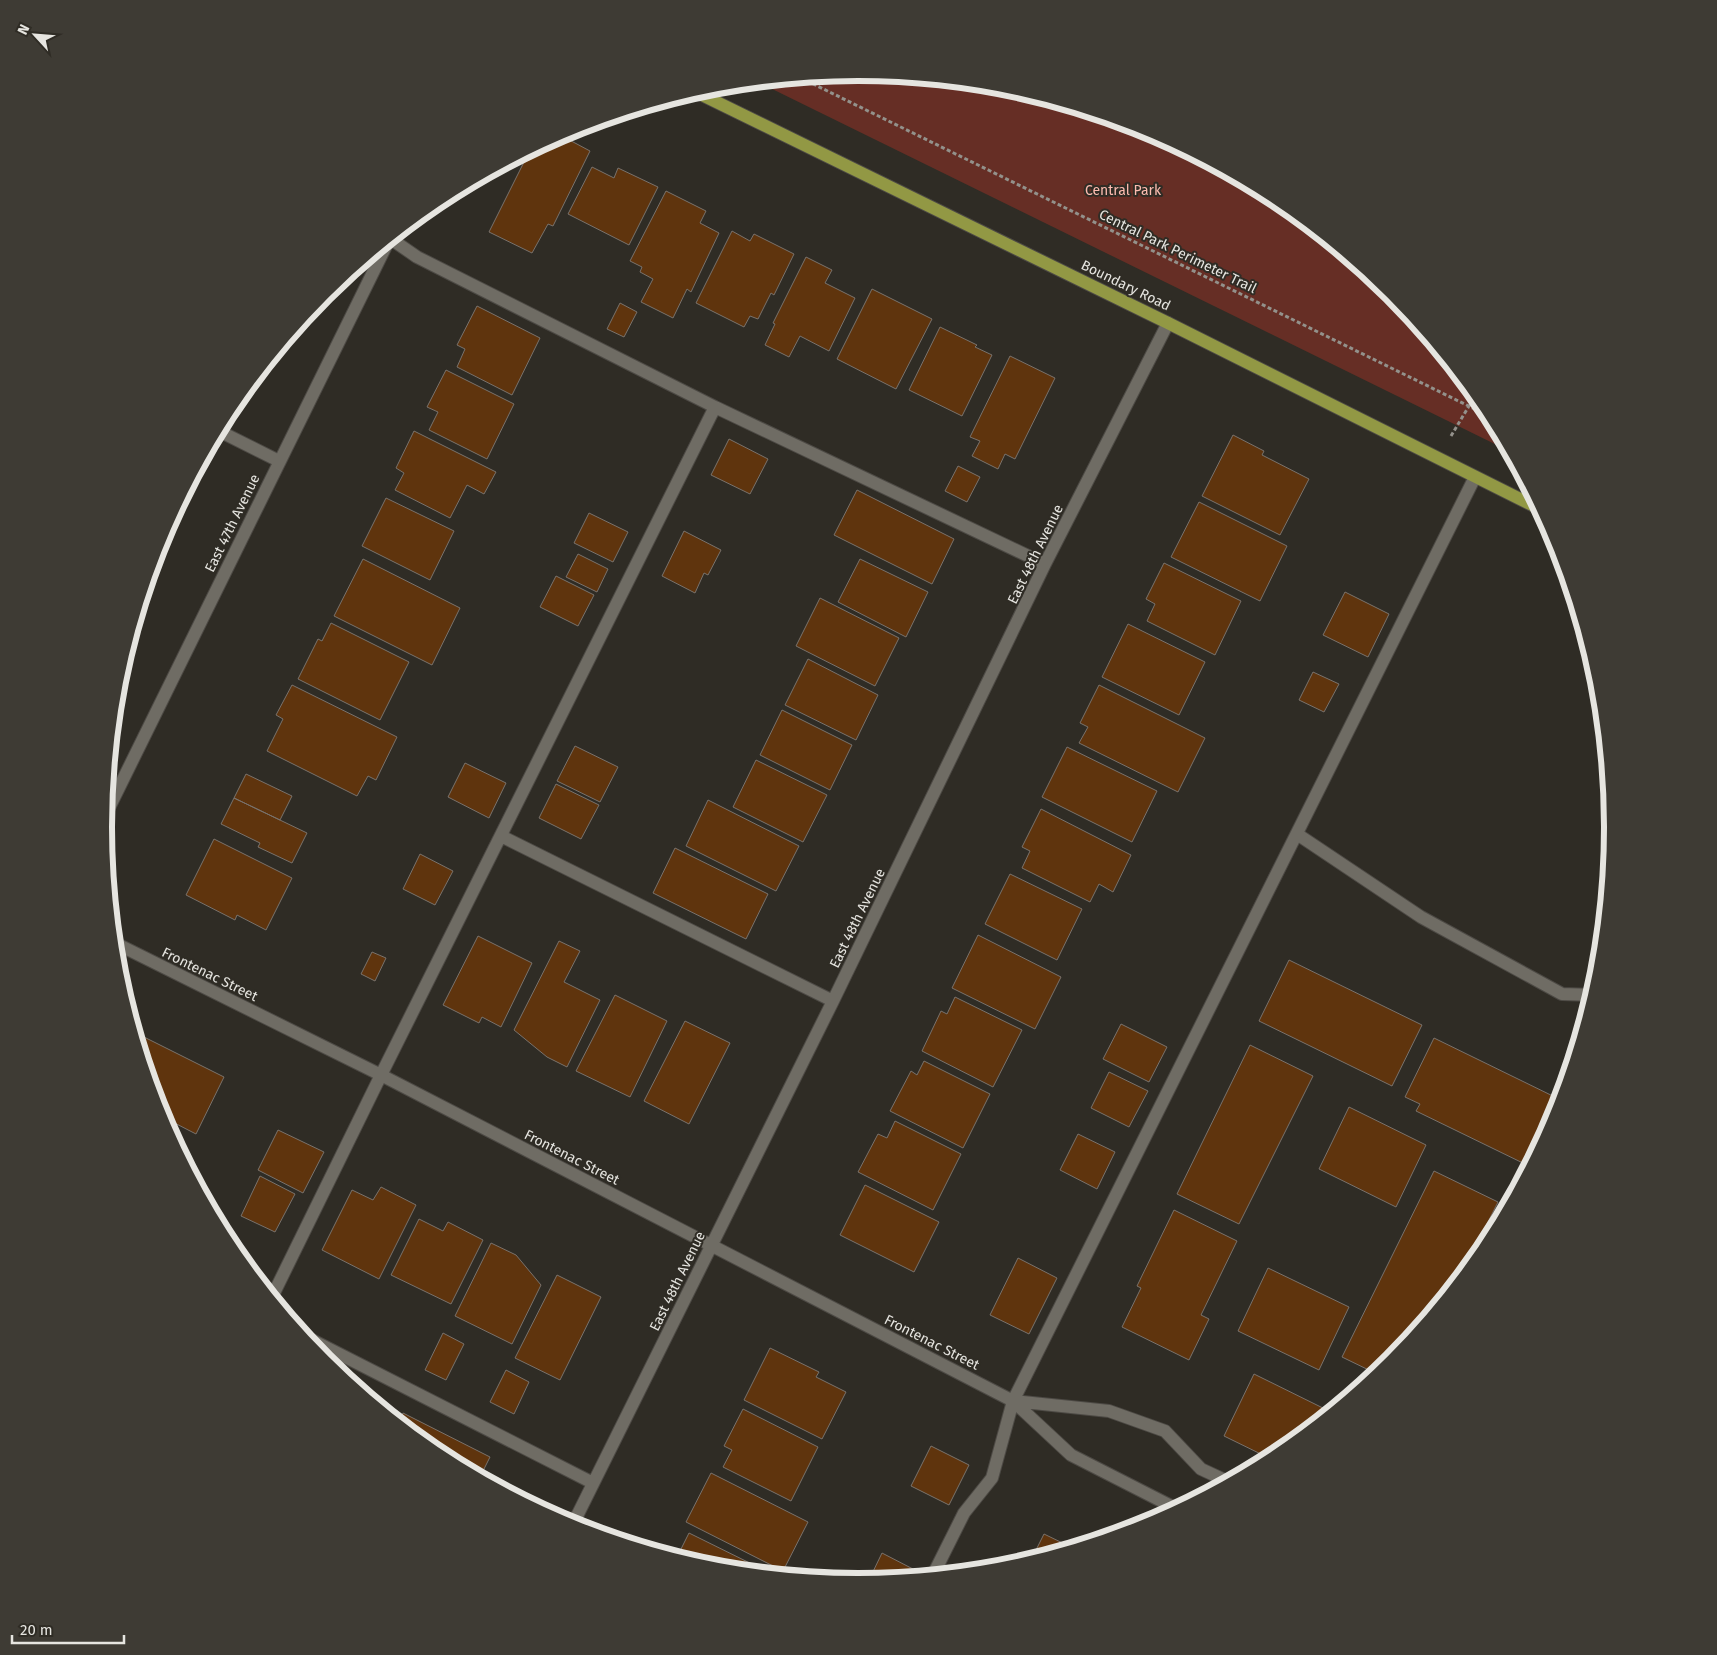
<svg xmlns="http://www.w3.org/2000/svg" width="1717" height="1655" font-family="'Fira Sans',sans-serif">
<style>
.green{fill:#662e25}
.building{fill:#5f340d;stroke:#79726c}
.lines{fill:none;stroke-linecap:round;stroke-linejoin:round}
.minor-casing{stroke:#4d4a45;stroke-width:14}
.major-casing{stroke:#4d4a45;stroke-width:14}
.path{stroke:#93918b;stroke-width:3;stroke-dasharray:4 2.5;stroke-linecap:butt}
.minor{stroke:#6f6c64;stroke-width:12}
.major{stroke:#929844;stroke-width:12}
.labels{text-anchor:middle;stroke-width:4;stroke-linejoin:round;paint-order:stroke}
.park-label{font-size:14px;fill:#fdbcb0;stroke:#2f2c25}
.street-label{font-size:14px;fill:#e6e5e0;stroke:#2f2c25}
.rim{fill:none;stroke:#e6e5e0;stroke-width:6}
</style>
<rect width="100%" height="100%" fill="#2f2c25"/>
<path class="green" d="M859,73l147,14 142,43 130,70 115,94 93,114 23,43 -751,-369z"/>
<path class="building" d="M560,135l30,16 -37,75 -5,-2 -16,29 -43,-21 39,-78 1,1 3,-5z
M592,167l22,11 4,-10 40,19 -29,58 -61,-31z
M666,191l40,20 -6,12 19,10 -28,59 -4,-3 -14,29 -32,-16 12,-23 -13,-7 2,-5 -12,-6z
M732,231l18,10 4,-7 40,20 -20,41 -3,-2 -13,26 -8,-3 -6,11 -48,-24z
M806,257l26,13 -7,13 30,15 -26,53 -29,-15 -11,21 -24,-12 10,-21 -2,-1z
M872,289l60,30 -36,70 -59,-30z
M620,303l17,9 -13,25 -17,-8z
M477,306l63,32 -28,57 -55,-28 8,-18 -8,-4z
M940,327l37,18 -2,2 17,8 -30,61 -53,-26z
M1010,356l45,22 -40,81 -10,-5 -7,15 -26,-13 8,-15 -10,-4z
M446,370l68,34 -27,55 -58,-29 9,-18 -11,-5z
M414,431l82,41 -12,22 -17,-9 -17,33 -55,-28 9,-17 -8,-5z
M1233,435l31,16 -2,4 47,24 -29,56 -78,-39z
M729,439l39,20 -18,35 -39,-19z
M958,466l22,11 -13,25 -22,-11z
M857,490l97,49 -22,45 -98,-49z
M386,498l68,33 -24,49 -68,-34z
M1199,502l88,44 -27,55 -89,-44z
M589,513l39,19 -15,30 -39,-19z
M684,531l37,19 -13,25 -4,-2 -9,20 -33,-17z
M578,554l30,15 -11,23 -31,-15z
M363,559l97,49 -28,57 -98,-49z
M860,559l68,33 -22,45 -68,-35z
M1164,563l77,38 -26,54 -68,-34 8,-17 -9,-5z
M556,576l38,19 -16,31 -38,-19z
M1345,592l44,22 -21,43 -45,-22z
M820,598l79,40 -24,48 -79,-40z
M331,623l78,39 -29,58 -82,-41 20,-40 4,2z
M1128,624l77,38 -26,53 -77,-38z
M808,659l70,36 -22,45 -71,-35z
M1313,672l26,12 -15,28 -25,-12z
M292,685l105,52 -21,43 -8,-4 -11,20 -90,-45 16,-32 -7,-4z
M1099,685l106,53 -27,54 -99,-49 9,-16 -8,-4z
M782,710l70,35 -22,45 -70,-35z
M575,746l43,21 -18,35 -43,-21z
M1067,747l90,44 -25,51 -90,-45z
M756,760l71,35 -24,47 -70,-35z
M465,763l41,20 -17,35 -41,-21z
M246,774l46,22 -12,24 -46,-22z
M556,784l43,21 -18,34 -42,-21z
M234,798l73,35 -15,30 -34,-16 2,-4 -39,-19z
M708,800l91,46 -23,45 -90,-45z
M1041,809l90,46 -18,37 -14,-8 -9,18 -68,-34 8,-17 -8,-4z
M214,839l78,39 -26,52 -29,-15 -2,5 -49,-25z
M675,848l93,46 -22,45 -93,-46z
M420,854l33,17 -18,34 -32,-16z
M1010,874l72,35 -25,51 -72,-36z
M978,935l83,42 -26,52 -83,-41z
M478,936l54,27 -31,64 -19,-10 -3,6 -36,-18z
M559,941l21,10 -16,31 36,18 -33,67 -20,-10 -33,-27z
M372,952l14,6 -11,23 -14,-7z
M1289,960l133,65 -30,61 -133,-65z
M615,995l52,26 -37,76 -54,-26z
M955,997l67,33 -29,57 -71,-36 19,-40 6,3z
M685,1021l45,22 -41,81 -45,-23z
M1121,1024l46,23 -18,35 -46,-23z
M136,1033l88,44 -28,57 -35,-18z
M1434,1038l127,62 -5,17 -27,49 -113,-55 4,-7 -15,-7z
M1250,1045l63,31 -74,148 -62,-30z
M924,1061l66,33 -27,54 -73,-37 21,-40 6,4z
M1109,1072l39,19 -19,36 -38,-19z
M1349,1107l77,38 -30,62 -77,-38z
M895,1121l66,33 -28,56 -75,-38 20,-38 9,4z
M278,1130l46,22 -21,41 -45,-23z
M1078,1134l37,18 -18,37 -37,-19z
M1434,1171l64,31 -38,76 -68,84 -15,12 -35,-17z
M260,1176l35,18 -20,38 -34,-16z
M865,1185l74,37 -25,50 -74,-37z
M381,1187l35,18 -37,74 -57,-29 30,-60 21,10z
M1174,1210l63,31 -36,74 8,4 -20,41 -67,-33 19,-39 -4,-2z
M419,1219l24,12 5,-9 35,18 -32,64 -60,-29z
M491,1243l25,12 25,30 -29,59 -57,-28z
M1018,1258l39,20 -28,56 -39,-19z
M1268,1268l81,39 -30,63 -81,-39z
M557,1275l44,22 -41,83 -45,-22z
M443,1333l21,11 -18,36 -21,-10z
M770,1348l49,24 -3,5 30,15 -24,47 -78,-39z
M506,1370l23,12 -15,32 -24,-12z
M1254,1374l77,38 -53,43 -7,4 -47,-23z
M743,1409l75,38 -27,54 -68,-34 9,-17 -8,-4z
M403,1413l87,44 -10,20 -41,-22 -41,-33z
M931,1446l38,19 -20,40 -38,-19z
M711,1473l97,49 -25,49 -97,-49z
M689,1533l81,40 -56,-5 -34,-17z
M1044,1534l29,14 -42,12z
M680,1551l34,17 -38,-11z
M882,1553l31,16 -5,9 -40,4z"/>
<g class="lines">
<g class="minor-casing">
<path id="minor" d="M391,239l26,18 298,150 330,157
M219,431l60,30
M104,818l284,-576
M1297,834l124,83 141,77 31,1
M501,836l332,165
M115,943l266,132 632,326 58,54 106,54
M272,1297l109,-222 334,-668
M304,1336l289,147
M1013,1401l96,10 56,20 36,38 28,13
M572,1526l261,-525 212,-437 123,-241
M933,1575l31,-62 28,-35 21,-77 462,-924"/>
</g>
<g class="major-casing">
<path id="major" d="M696,92l472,231 372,186"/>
</g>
<path class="path" d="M801,78l690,339
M1451,436l18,-30 9,-8"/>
<use href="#minor" class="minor"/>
<use href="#major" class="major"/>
</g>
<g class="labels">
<g class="park-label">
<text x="1123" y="195">Central Park</text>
</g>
<g class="street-label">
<text transform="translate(1178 251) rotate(26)" y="5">Central Park Perimeter Trail</text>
<text transform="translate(1126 285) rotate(26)" y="5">Boundary Road</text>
<text transform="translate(232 523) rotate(-64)" y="5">East 47th Avenue</text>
<text transform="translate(1035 554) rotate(-64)" y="5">East 48th Avenue</text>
<text transform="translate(857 918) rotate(-64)" y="5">East 48th Avenue</text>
<text transform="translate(210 974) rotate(26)" y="5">Frontenac Street</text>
<text transform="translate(572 1157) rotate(27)" y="5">Frontenac Street</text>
<text transform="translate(677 1281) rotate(-64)" y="5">East 48th Avenue</text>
<text transform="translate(932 1342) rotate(27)" y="5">Frontenac Street</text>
</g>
</g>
<path d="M0 0H1717V1655H0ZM112 827a746 746 0 1 1 1492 0a746 746 0 1 1-1492 0Z" fill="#3e3b34" fill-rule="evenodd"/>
<path class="rim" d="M112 827a746 746 0 1 1 1492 0a746 746 0 1 1-1492 0Z"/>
<g transform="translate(35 35) rotate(296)" stroke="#2f2c25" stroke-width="4" paint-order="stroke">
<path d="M0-4L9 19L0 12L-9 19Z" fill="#e6e5e0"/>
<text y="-8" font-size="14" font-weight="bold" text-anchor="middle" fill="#e6e5e0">N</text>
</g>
<path d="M12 1635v8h112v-8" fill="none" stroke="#e6e5e0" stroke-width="2.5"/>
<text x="20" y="1635" font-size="15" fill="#e6e5e0" stroke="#2f2c25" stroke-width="4" paint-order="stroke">20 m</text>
</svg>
